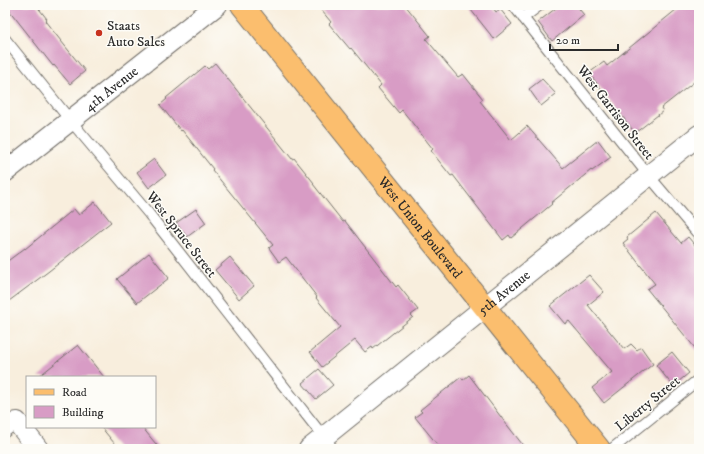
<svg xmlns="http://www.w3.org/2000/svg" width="704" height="454" font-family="'IM FELL DW Pica',serif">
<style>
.building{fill:#d89cc5}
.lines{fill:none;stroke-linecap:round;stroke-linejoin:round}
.lane-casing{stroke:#736f69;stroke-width:12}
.street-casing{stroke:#736f69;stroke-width:22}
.primary-casing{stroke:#736f69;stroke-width:24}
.lane{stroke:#fff;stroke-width:10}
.street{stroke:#fff;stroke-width:20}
.primary{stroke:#fbbe6e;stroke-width:22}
.poi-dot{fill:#c8321e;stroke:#fdfcf7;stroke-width:1.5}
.labels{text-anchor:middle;stroke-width:3;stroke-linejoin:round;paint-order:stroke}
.poi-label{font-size:14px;fill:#2b2b2b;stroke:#fdfcf7;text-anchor:start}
.street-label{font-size:14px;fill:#2b2b2b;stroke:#fdfcf7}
</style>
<rect width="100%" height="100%" fill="#fdfcf7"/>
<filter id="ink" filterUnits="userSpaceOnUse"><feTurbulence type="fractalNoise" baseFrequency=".025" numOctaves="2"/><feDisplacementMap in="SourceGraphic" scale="8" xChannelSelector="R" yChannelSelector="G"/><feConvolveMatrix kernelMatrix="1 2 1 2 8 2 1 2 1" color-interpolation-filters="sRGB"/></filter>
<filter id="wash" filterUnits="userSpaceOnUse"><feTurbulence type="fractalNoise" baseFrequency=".012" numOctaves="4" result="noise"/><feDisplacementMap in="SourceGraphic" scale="16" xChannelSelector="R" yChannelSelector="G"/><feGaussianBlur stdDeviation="0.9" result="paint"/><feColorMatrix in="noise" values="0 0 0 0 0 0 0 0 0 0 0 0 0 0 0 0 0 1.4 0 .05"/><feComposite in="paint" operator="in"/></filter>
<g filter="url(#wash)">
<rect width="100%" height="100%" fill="#f8eedd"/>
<g id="blocks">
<path class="building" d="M5,5h31l11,14 -2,2 40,50 -15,13 -16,-19 -1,1z
M317,5h88l25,31 -4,3 32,38 5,-3 20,25 -3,2 31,39 16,-14 36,42 35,-28 13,17 -19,14 -1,-1 -40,33 1,1 -41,34 -2,-3 -6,5 -50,-65 -2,1 -20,-25 2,-2 -31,-39 -3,3 -21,-25 3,-3 -30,-37 -1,1 -21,-25 2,-2z
M467,5h24l5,7 4,-3 12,15 -18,15z
M560,5h16l8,10 -32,26 -14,-19z
M682,5h17v73l-38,30 2,3 -28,22 -46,-60 15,-11 3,4z
M215,63l77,96 2,-1 20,25 -1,1 30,38 2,-1 51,66 2,-2 20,25 -7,5 2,2 -40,32 -1,-2 -7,5 -10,-12 -33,27 -12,-15 30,-25 -24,-29 1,-1 -31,-40 -7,5 -10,-14 4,-3 -61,-75 1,-1 -31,-39 -1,1 -21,-26 7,-6 -1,-1 39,-32 3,3z
M542,79l14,15 -15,12 -12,-17z
M154,159l12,16 -17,13 -12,-16z
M95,202l16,20 -62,49 -44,33v-41l20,-15v1l49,-40 5,6z
M196,209l10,14 -19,14 -11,-14z
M656,213l25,30 7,-6 11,13v103l-52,-64 8,-5 -32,-41 5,-4 -1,-2z
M149,253l20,25 -32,25 -20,-24z
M230,257l24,29 -15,13 -24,-29z
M589,275l15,17 -16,13 36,44 7,-5 6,6 4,-3 12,17 -49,39 -12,-15 20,-16 -43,-51 -4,3 -15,-18z
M78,345l26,32h-66z
M672,352l17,21 -16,13 -17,-21z
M319,369l14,16 -17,14 -14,-16z
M469,375l35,46 22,28h-85l-26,-32 7,-5 -2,-2 41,-33 2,3z
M101,427h41l18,22h-41z"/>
</g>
</g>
<g filter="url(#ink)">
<use href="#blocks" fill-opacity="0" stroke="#736f69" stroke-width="1"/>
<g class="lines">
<g class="lane-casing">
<path id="lane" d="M513,5l136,171 50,59
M523,18l17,-13
M5,39l65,81 79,94 184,235
M5,432l12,-10
M612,449l87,-70"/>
</g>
<g class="street-casing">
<g id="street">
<path id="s1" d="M5,172l212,-167"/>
<path d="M17,422l21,27"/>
<path id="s2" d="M309,449l390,-314"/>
</g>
</g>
<g class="primary-casing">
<g id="primary">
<path id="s3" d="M242,5l357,444"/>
</g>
</g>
<use href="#lane" class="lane"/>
<use href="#street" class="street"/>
<use href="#primary" class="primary"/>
</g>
</g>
<circle class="poi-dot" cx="99" cy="33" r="4"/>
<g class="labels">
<g class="poi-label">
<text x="107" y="30">Staats<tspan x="107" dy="16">Auto Sales</tspan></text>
</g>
<g class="street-label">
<text dy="5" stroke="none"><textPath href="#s1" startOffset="135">4th Avenue</textPath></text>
<text transform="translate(616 112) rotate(52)" y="5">West Garrison Street</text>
<text dy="5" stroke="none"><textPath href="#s3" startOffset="285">West Union Boulevard</textPath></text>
<text transform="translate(182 234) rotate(52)" y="5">West Spruce Street</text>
<text dy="5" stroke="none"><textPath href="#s2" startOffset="250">5th Avenue</textPath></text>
<text transform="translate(647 403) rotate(-39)" y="5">Liberty Street</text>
</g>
</g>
<rect width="704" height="454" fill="none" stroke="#fdfcf7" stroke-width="20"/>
<rect x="26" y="376" width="130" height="52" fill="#fdfcf7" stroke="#a9a8a5"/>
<rect x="34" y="389" width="20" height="6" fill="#fbbe6e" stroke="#a9a8a5"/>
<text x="62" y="396" font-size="12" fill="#2b2b2b">Road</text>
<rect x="34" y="406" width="20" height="12" fill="#d89cc5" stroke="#a9a8a5"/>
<text x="62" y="416" font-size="12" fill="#2b2b2b">Building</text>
<path d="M550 44v6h68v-6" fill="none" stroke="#2b2b2b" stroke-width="2"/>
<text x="556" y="44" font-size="12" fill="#2b2b2b" stroke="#fdfcf7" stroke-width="3" paint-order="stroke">20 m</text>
</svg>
